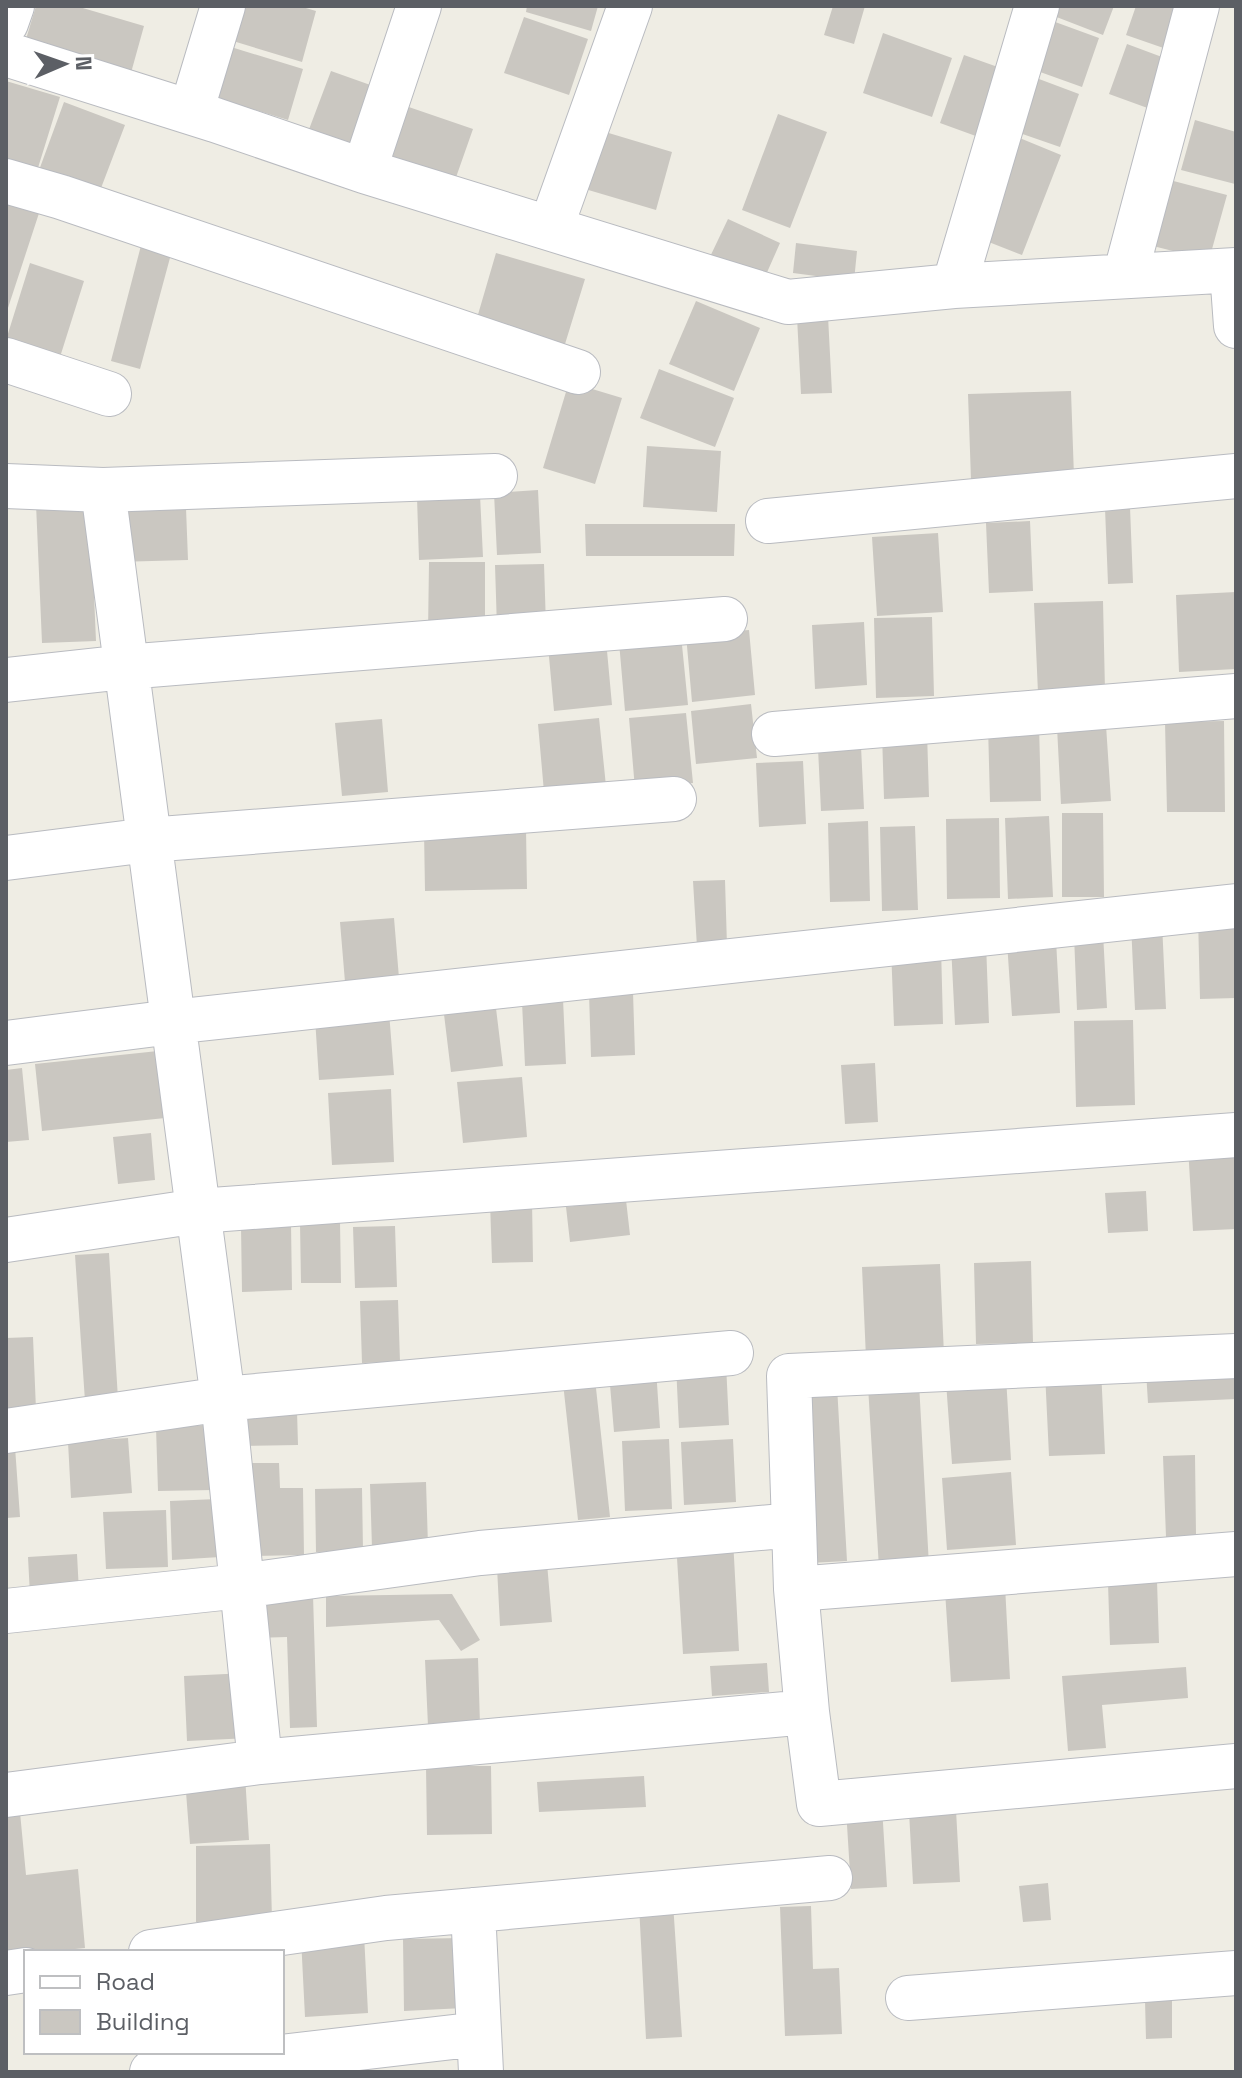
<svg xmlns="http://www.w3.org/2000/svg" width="1242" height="2078" font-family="'Space Grotesk',sans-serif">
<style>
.building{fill:#cac7c1}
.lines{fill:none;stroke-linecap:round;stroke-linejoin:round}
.street-casing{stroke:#b9bbc0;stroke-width:46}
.street{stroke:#fff;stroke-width:44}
</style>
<rect width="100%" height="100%" fill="#efede4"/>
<path class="building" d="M36,6h40l68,20 -15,54 -106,-31z
M243,6h56l17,5 -14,51 -69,-21z
M527,6h71l-7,25 -65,-19z
M833,6h32l-11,38 -30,-9z
M1058,6h56l-11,29 -49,-19z
M1136,6h56l-17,46 -49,-17z
M524,17l64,22 -19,56 -65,-22z
M1047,19l52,19 -17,49 -53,-19z
M883,33l69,25 -20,59 -69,-24z
M1127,44l43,16 -17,50 -44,-16z
M231,47l72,22 -15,51 -72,-22z
M964,55l45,16 -25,68 -44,-16z
M331,71l45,16 -23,61 -45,-16z
M1031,76l48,18 -19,53 -49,-17z
M6,81l54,16 -23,74 -31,-10z
M64,102l61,23 -27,71 -60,-23z
M400,104l73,25 -19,54 -73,-25z
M778,114l49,18 -37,96 -48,-18z
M1195,120l41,12 -1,52 -54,-14z
M602,131l70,21 -16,58 -71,-21z
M1015,136l46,19 -39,100 -46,-18z
M1162,178l65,17 -18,65 -64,-16z
M6,192l36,12 -35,107h-1z
M728,219l52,24 -19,43 -53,-25z
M144,234l30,9 -34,126 -29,-8z
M796,243l61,8 -3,30 -61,-8z
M496,253l89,26 -20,65 -88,-26z
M30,263l54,18 -24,76 -54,-17z
M696,301l64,27 -26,63 -65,-27z
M828,316l4,77 -31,1 -4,-77z
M659,369l75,29 -19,49 -75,-29z
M569,382l53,16 -27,86 -52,-16z
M1071,391l3,86 -103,3 -3,-86z
M647,446l74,5 -4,61 -74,-5z
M538,490l3,63 -44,2 -3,-62z
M480,495l3,62 -64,3 -2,-63z
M90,503l6,138 -54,2 -6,-139z
M1130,507l3,76 -25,1 -3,-76z
M186,508l2,52 -72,2 -1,-53z
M1030,521l3,70 -44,2 -3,-70z
M585,524h150l-1,32h-148z
M938,533l5,79 -66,4 -5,-79z
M429,562h56v71h-57z
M544,564l2,62 -49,2 -2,-63z
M1236,592v77l-57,3 -3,-77z
M1103,601l2,90 -67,2 -4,-90z
M932,617l2,79 -58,2 -2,-80z
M864,622l3,63 -52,4 -3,-64z
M749,630l6,65 -63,7 -6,-67z
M681,635l7,70 -63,6 -6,-69z
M606,640l6,65 -58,6 -6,-65z
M751,704l6,54 -61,6 -5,-53z
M686,713l7,70 -58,6 -6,-71z
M599,718l7,68 -62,6 -6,-68z
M382,719l6,73 -46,4 -7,-73z
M1224,721l1,91h-58l-2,-90z
M1039,724l2,77 -51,1 -2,-77z
M1106,725l5,76 -50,3 -4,-77z
M927,732l2,65 -45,2 -2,-66z
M861,746l3,63 -43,2 -3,-63z
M803,761l3,63 -47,3 -3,-64z
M1062,813h41l1,84h-42z
M1049,816l4,81 -45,2 -3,-81z
M999,818l1,80 -53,1 -1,-80z
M868,821l2,80 -40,1 -2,-79z
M915,826l3,84 -36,1 -2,-84z
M526,829l1,60 -102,2 -1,-60z
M725,880l2,66 -30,1 -4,-66z
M1236,915v83l-36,1 -2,-83z
M394,918l5,60 -54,4 -5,-60z
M1162,923l4,86 -31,1 -4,-86z
M1103,933l4,75 -30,2 -3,-75z
M1056,940l4,73 -48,3 -5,-74z
M986,943l3,80 -34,2 -4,-80z
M941,947l2,77 -49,2 -3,-78z
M633,992l2,63 -44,2 -2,-64z
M563,999l3,65 -41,2 -3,-64z
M495,1000l8,66 -52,6 -8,-66z
M389,1012l5,63 -75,5 -4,-62z
M1133,1020l2,85 -59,2 -2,-86z
M158,1051l7,67 -123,13 -7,-67z
M875,1063l3,59 -33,2 -4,-59z
M22,1068l7,72 -23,2v-72z
M522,1077l5,60 -64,6 -6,-61z
M391,1089l3,73 -62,3 -4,-72z
M151,1133l4,47 -37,4 -5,-47z
M1236,1145v84l-43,2 -5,-84z
M1146,1191l2,40 -40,2 -3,-40z
M532,1200l1,62 -41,1 -2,-62z
M626,1200l4,35 -60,7 -4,-35z
M340,1222l1,61h-40l-1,-60z
M291,1224l1,66 -50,2 -1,-66z
M395,1226l2,61 -42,1 -2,-61z
M109,1253l9,146 -33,2 -10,-146z
M1031,1261l2,82 -57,1 -2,-81z
M940,1264l4,91 -78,3 -4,-91z
M398,1300l2,62 -38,1 -2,-62z
M33,1337l3,73 -30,2v-74z
M726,1364l3,61 -50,3 -3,-63z
M1236,1367v32l-88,4 -2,-32z
M656,1369l4,59 -46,4 -5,-59z
M1101,1369l4,85 -56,2 -4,-84z
M1006,1377l5,83 -59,4 -6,-82z
M595,1379l15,138 -32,3 -15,-137z
M919,1383l10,183 -50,2 -11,-182z
M837,1386l10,175 -37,2 -10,-174z
M297,1411l1,34 -64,1 -1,-34z
M211,1425l2,65 -55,1 -2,-64z
M128,1438l4,55 -61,5 -3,-56z
M669,1439l3,70 -47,2 -3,-70z
M733,1439l3,63 -52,3 -3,-63z
M6,1447h9l5,70 -14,1z
M1195,1455l1,80 -30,2 -3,-81z
M246,1463h33l1,25h23l1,67 -56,1z
M1011,1472l5,73 -69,5 -5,-72z
M426,1482l2,64 -56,2 -2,-64z
M362,1488l1,63 -47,1 -1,-63z
M217,1499l3,58 -48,3 -2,-59z
M166,1510l2,57 -62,2 -3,-57z
M733,1539l6,112 -56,3 -7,-112z
M77,1554l2,38 -49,3 -2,-38z
M547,1563l5,59 -52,4 -3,-59z
M1157,1581l2,62 -49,2 -2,-62z
M1005,1586l5,93 -59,3 -6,-91z
M452,1594l28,46 -19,11 -22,-31 -113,7v-31z
M313,1595l4,132 -27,1 -3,-91 -35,1 -2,-41z
M478,1658l2,67 -52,1 -3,-66z
M767,1663l2,29 -57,4 -2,-30z
M1186,1667l2,31 -86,7 4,43 -38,3 -6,-75z
M247,1673l3,65 -63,3 -3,-65z
M426,1766h65l1,68 -65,1z
M245,1775l4,65 -59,4 -5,-65z
M644,1776l2,31 -107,5 -2,-30z
M19,1802l7,73 52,-6 7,79 -79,8v-152z
M882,1807l5,80 -36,2 -5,-80z
M956,1810l4,72 -47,2 -4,-72z
M270,1844l2,76 -76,2v-76z
M1048,1883l3,37 -28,2 -4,-36z
M673,1903l9,134 -36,2 -7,-134z
M811,1906l2,63 26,-1 3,66 -57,2 -5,-129z
M364,1934l4,79 -63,4 -4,-79z
M463,1938l1,70 -60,3 -1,-72z
M1172,1999v39l-26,1 -1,-39z"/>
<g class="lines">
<g class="street-casing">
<path id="street" d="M6,23l6,-17
M6,54l209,66 149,51 424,131 166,-16 282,-16
M191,112l32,-106
M364,171l55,-165
M6,181l55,16 517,175
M551,227l79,-221
M1232,271l4,55
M1125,276l72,-270
M954,286l83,-280
M6,360l103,34
M6,486l97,4 392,-14
M103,490l120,909 37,363
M768,521l468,-45
M6,680l119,-13 600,-48
M774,734l462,-38
M6,858l142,-18 526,-41
M6,1043l166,-21 1064,-116
M6,1240l192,-29 1038,-76
M6,1431l217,-32 508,-46
M794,1525l2,64 11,123
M796,1589l440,-35
M6,1611l235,-25 239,-33 314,-28 -5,-149 447,-20
M6,1795l254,-33 547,-50 12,92 417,-38
M473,1910l8,162
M151,1952l235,-34 444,-40
M6,1973l20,-3
M908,1998l328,-25
M152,2072l327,-38"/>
</g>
<use href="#street" class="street"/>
</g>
<rect width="1242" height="2078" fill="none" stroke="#5c5f65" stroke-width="16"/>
<rect x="24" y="1950" width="260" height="104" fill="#ffffff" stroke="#bebfc1" stroke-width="2"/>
<rect x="40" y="1976" width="40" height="12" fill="#ffffff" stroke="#bebfc1" stroke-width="2"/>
<text x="96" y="1990" font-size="24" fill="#5c5f65">Road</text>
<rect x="40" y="2010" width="40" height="24" fill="#cac7c1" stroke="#bebfc1" stroke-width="2"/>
<text x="96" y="2030" font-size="24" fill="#5c5f65">Building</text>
<g transform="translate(64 64) rotate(88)" stroke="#ffffff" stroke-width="6" paint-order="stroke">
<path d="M0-6L14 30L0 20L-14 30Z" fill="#5c5f65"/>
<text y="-12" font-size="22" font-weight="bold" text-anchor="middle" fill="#5c5f65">N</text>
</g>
</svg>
